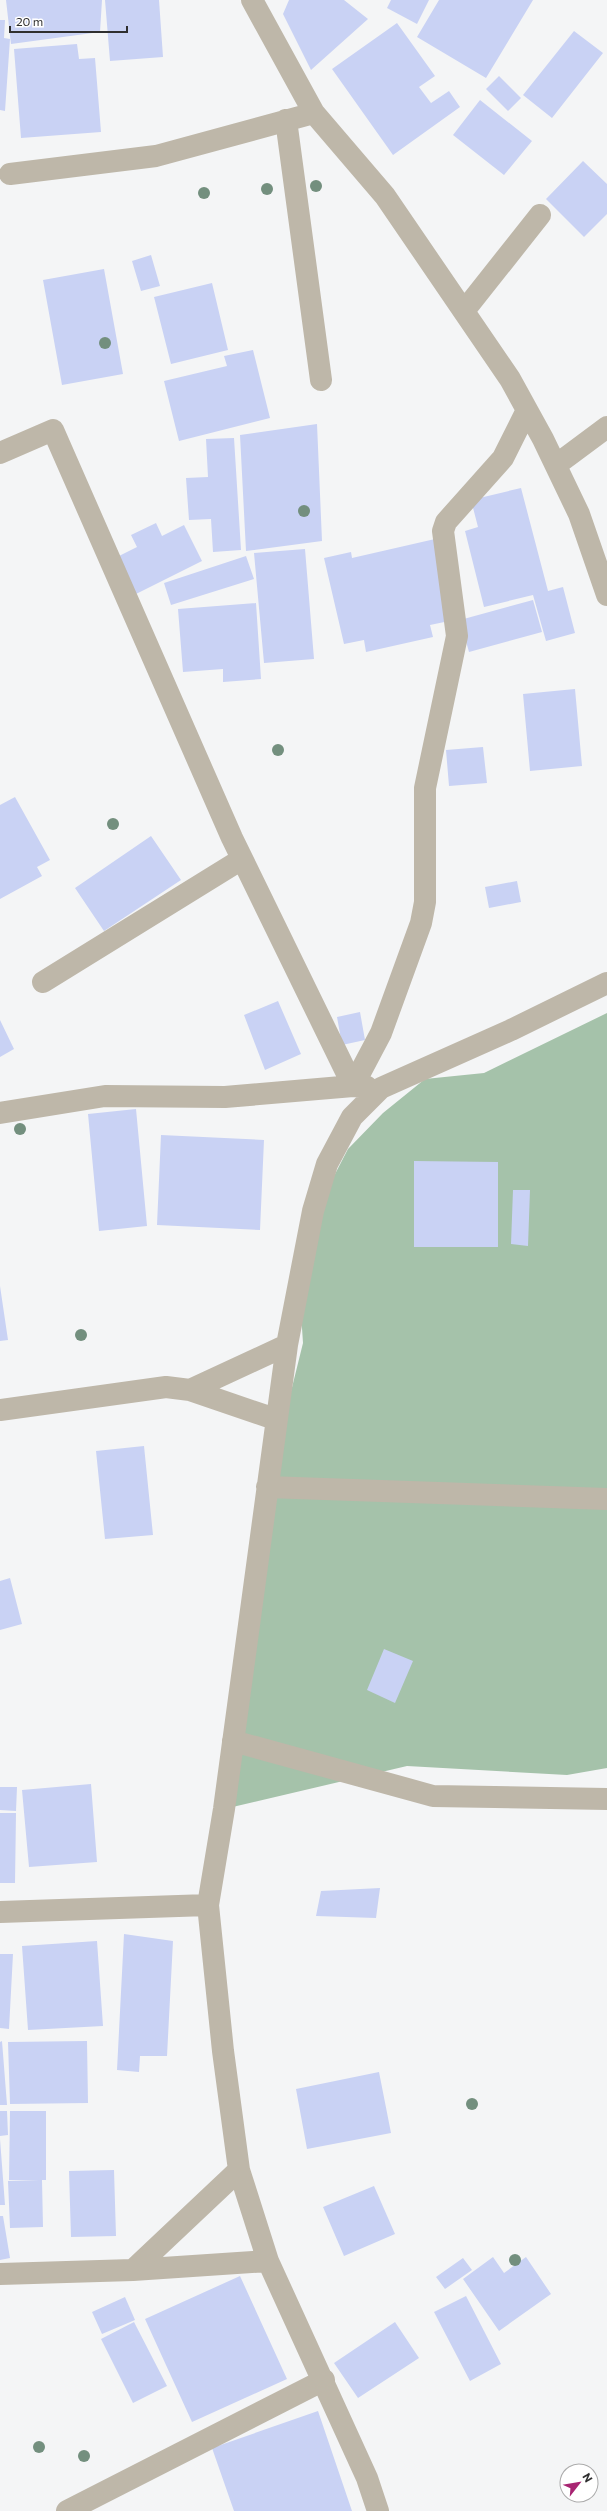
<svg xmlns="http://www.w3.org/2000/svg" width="607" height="2511" font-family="Commissioner,sans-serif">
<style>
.forest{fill:#a5c2aa}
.building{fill:#c9d2f4}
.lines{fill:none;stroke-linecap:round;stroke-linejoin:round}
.minor{stroke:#beb7a9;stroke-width:22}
.tree{fill:#738f7e}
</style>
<rect width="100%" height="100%" fill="#f4f5f6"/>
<path class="forest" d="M607,1013v755l-40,7 -160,-9 -183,43 56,-373 23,-93 -4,-60 35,-107 14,-27 35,-36 42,-34 59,-6z"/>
<path class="building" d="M6,0h96l-2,32 -89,12z
M105,0h54l4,57 -53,4z
M289,0h55l24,19 -57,51 -28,-56z
M391,0h38l-12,24 -30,-16z
M439,0h94l-47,78 -69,-41z
M0,20h5l-1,18 6,1 -5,72 -5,-1z
M397,23l38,53 -16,11 12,16 18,-12 11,16 -67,48 -61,-86z
M574,31l29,22 -51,65 -29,-23z
M77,44l2,15 16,-1 6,74 -80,6 -7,-89z
M499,76l22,22 -13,13 -22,-22z
M480,100l52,41 -28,34 -51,-40z
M583,161l24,23v30l-23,23 -38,-38z
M151,255l9,31 -19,5 -9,-30z
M104,269l19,105 -61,11 -19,-105z
M212,283l16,67 -57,14 -17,-67z
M253,350l17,68 -91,23 -15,-60 63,-15 -3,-10z
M317,424l5,117 -76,10 -6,-116z
M234,438l7,112 -28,2 -2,-33 -22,1 -3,-42 22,-1 -2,-38z
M521,488l27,103 15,-4 12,46 -29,8 -13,-46 -49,12 -19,-76 13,-4 -7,-27z
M156,523l6,13 22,-11 18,36 -66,33 -19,-37 20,-10 -6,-12z
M435,539l19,81 -24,5 3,12 -67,15 -2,-12 -20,4 -20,-86 27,-6 1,6z
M305,549l9,110 -50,4 -10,-110z
M246,556l8,23 -83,26 -7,-22z
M533,600l9,32 -73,20 -9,-32z
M256,603l5,76 -38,3v-13l-40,3 -5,-63z
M575,689l7,77 -52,5 -7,-77z
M483,747l4,36 -38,3 -3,-36z
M15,797l35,63 -13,7 5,9 -42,23v-94z
M151,836l30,44 -77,51 -29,-43z
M517,881l4,21 -32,6 -4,-21z
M278,1001l23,53 -36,16 -21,-55z
M360,1012l5,28 -23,5 -5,-28z
M0,1020l14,29 -14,8z
M136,1109l11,117 -48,5 -11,-117z
M161,1135l103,5 -4,90 -103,-5z
M414,1161l84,1v85h-84z
M513,1190h17l-2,56 -17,-2z
M0,1286l8,54 -8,1z
M144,1446l9,89 -48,4 -9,-88z
M10,1578l12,46 -22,6v-49z
M384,1649l29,12 -18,42 -28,-13z
M91,1784l6,78 -68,5 -7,-77z
M0,1787h17l-1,24 -16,-1z
M0,1813h16l-1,70h-15z
M380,1888l-4,30 -60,-2 5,-25z
M124,1934l49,7 -6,115h-27l-1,16 -22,-2z
M97,1941l6,85 -75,4 -6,-84z
M0,1954h13l-4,75 -9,-1z
M2,2041l5,64h-7v-63z
M87,2041l1,62 -78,1 -2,-62z
M379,2072l12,61 -84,16 -11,-60z
M0,2111h7l1,24 -8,1z
M10,2111h36v69h-4l1,47 -33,1 -2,-47 31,-1h-30z
M0,2139l5,66h-5z
M114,2170l2,66 -45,1 -2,-66z
M374,2186l21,48 -51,22 -21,-49z
M0,2216h3l7,42 -10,2z
M493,2257l11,16 22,-16 25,37 -52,37 -36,-52z
M463,2258l9,12 -27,19 -9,-12z
M240,2276l47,103 -95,43 -47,-103z
M466,2296l35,68 -31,17 -36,-69z
M125,2297l10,23 -33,14 -10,-22z
M134,2322l33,64 -34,17 -32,-64z
M395,2322l24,36 -61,40 -24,-35z
M318,2411l34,100h-118l-22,-63z"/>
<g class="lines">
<path class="minor" d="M252,0l62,113 71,83 125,183 33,60 36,75 28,81
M286,120l35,260
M10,174l146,-18 158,-43
M464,311l76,-96
M0,453l53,-23 179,408 121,248 28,-53 40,-110 4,-21v-114l32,-152 -14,-105 3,-9 57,-64 24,-48
M556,465l51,-38
M43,982l199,-123
M0,1113l105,-17 120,1 128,-11 14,1
M190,1390l97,-45
M0,1410l166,-23 24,3 85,29
M267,1487l340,12
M233,1741l200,55 174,3
M0,1912l208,-7
M133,2270l106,-100
M0,2274l133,-4 135,-9
M67,2511l257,-131
M378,2511l-11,-33 -99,-217 -29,-91 -16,-119 -15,-146 16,-96 63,-464 26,-134 14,-47 25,-47 29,-29 130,-58 96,-47"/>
</g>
<g class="tree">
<circle cx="316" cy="186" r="6"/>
<circle cx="267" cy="189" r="6"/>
<circle cx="204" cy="193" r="6"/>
<circle cx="105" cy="343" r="6"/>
<circle cx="304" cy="511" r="6"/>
<circle cx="278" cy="750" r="6"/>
<circle cx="113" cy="824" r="6"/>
<circle cx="20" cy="1129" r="6"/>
<circle cx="81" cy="1335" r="6"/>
<circle cx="472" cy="2104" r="6"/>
<circle cx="515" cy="2260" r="6"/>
<circle cx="39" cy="2447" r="6"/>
<circle cx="84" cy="2456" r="6"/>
</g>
<g transform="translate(579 2483) rotate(59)"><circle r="19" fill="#ffffff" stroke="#acacac"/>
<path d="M0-3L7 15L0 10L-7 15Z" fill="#a82572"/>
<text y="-6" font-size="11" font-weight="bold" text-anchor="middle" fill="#2f2f2f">N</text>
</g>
<path d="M10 26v6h117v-6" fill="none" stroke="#2f2f2f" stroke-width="2"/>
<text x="16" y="26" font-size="12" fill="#2f2f2f" stroke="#ffffff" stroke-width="3" paint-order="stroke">20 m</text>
</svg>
